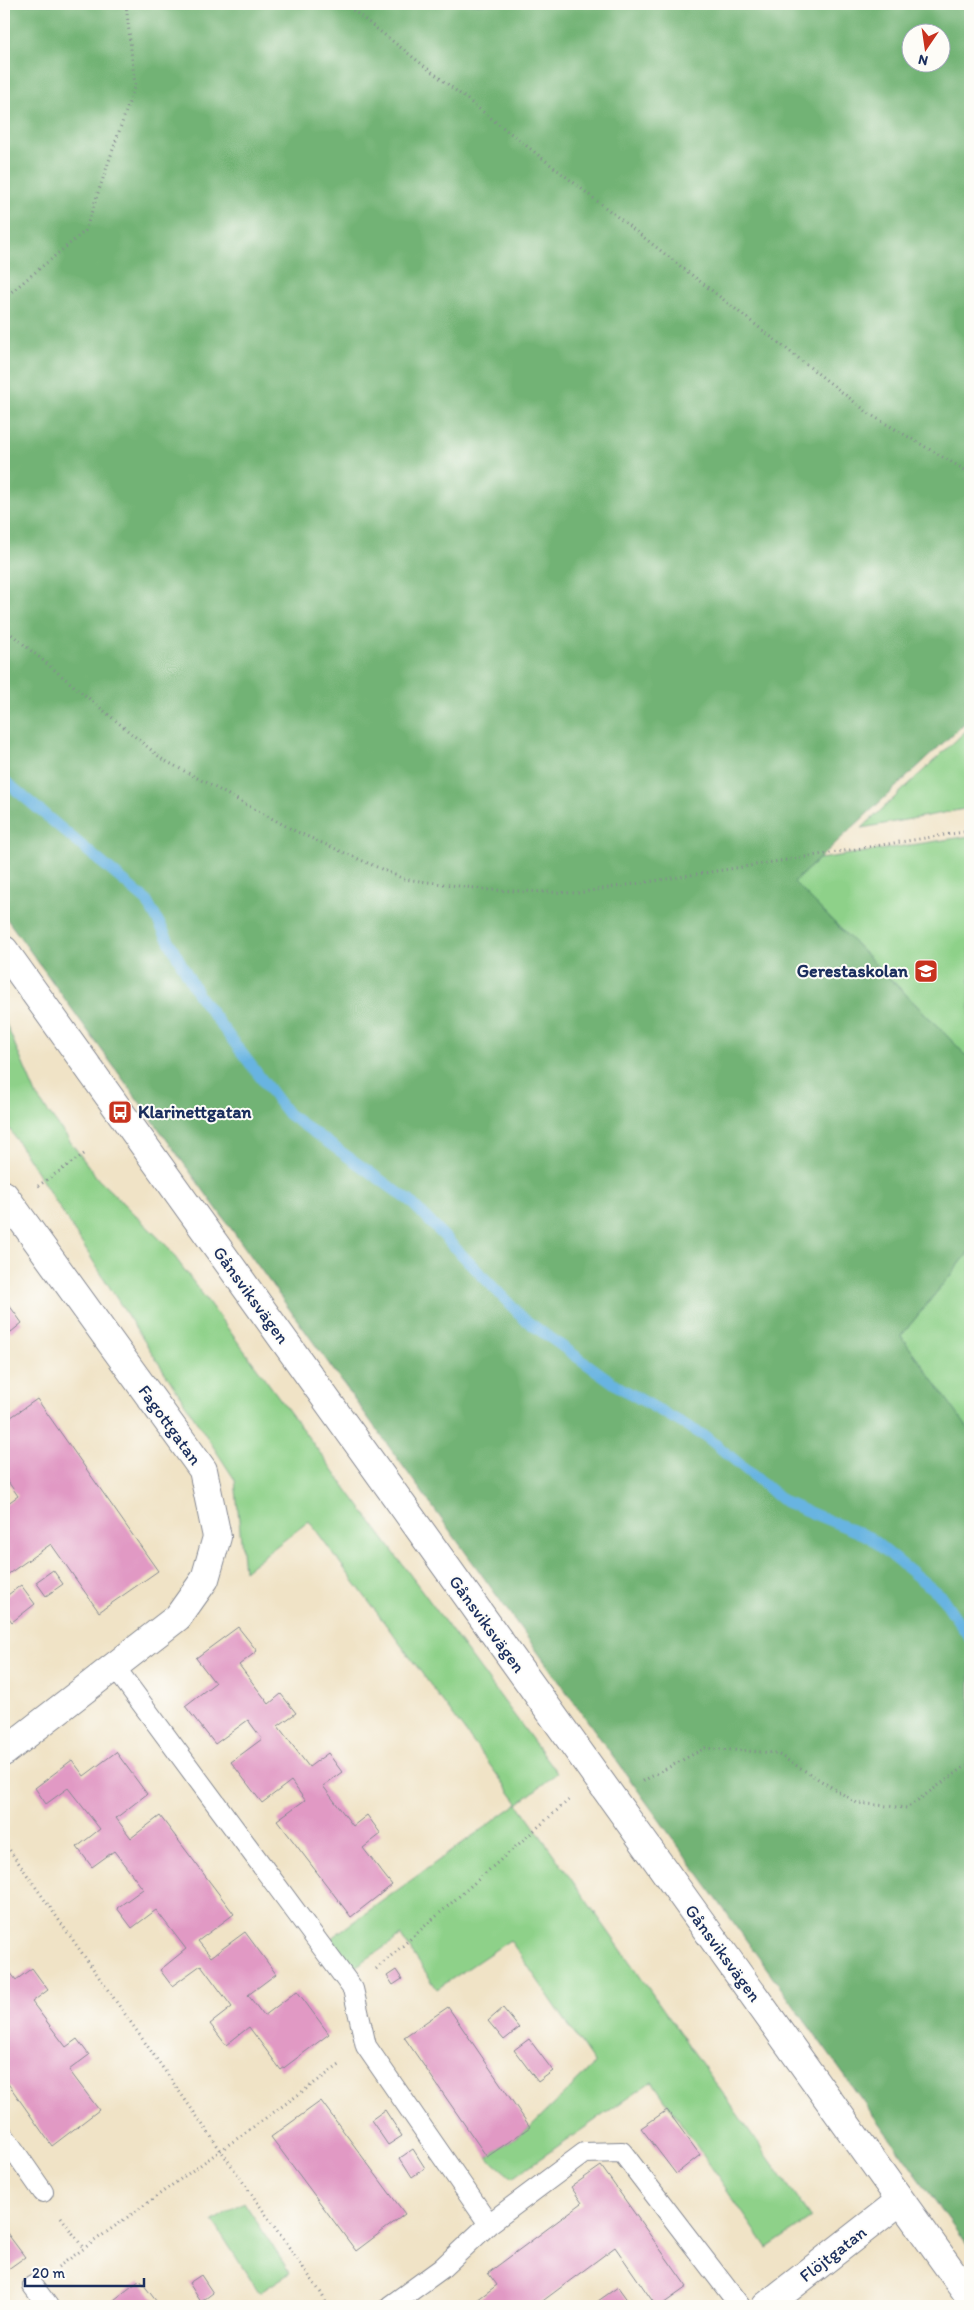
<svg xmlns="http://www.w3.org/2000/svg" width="974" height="2310" font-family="Itim,sans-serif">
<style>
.green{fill:#8ed189;stroke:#548074}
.forest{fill:#72b375;stroke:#46716a;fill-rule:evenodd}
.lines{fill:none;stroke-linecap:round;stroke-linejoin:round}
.stream{stroke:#68b4e1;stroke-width:11}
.building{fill:#e199c4}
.lane-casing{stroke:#868992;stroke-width:22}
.street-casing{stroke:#868992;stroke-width:30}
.secondary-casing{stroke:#868992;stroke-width:30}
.path{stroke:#868992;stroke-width:3;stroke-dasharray:1 4;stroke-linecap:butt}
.lane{stroke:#fff;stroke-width:20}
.street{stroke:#fff;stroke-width:28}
.secondary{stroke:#fff;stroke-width:28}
.labels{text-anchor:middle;stroke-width:4;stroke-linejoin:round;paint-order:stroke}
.poi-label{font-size:18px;font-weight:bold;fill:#1b2f5e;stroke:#fdfcf7;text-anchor:end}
.street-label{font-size:18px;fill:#1b2f5e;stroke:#fdfcf7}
</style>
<rect width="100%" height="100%" fill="#fdfcf7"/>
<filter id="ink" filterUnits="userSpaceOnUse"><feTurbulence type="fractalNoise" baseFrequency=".02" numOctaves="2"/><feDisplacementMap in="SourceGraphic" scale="10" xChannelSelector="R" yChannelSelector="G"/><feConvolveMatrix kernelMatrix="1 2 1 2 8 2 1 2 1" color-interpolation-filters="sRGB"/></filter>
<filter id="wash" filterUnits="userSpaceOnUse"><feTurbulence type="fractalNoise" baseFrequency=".0096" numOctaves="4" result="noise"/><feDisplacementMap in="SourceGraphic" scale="20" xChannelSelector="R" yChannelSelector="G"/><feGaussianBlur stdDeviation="1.12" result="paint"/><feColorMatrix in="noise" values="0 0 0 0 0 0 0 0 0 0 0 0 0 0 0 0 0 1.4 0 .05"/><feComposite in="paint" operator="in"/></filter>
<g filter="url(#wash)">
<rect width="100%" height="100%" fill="#f0e3c6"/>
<path class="green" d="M970,727v81l-108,20z
M970,836v223l-176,-177 25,-23z
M4,1019l33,78 61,82 68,66 391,528 -39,31 293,414 -44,30 -115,-167 -140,97 -25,-21 43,-30 65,-63 -85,-124 -73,49 -36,-53 -49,33 -21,-31 187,-135 -209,-282 -65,50 -9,-91 -111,-170 -120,-190z
M970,1251v182l-69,-97z
M244,2202l46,71 -31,20 -46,-72z"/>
<path class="forest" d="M4,4h966v714l-176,164 176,177v192l-69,85 69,95v818l-966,-1334zM912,32h30v30h-30z"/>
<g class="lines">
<path class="stream" d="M4,780l143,121 52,95 89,118 122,87 114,118 95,68 89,51 77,64 84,35 73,60 28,42"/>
</g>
<g id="blocks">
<path class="building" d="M9,1305l13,18 -11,9 -7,-10v-13z
M37,1399l121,172 -59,41 -48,-68 -47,33v-71l14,-10 -14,-20v-54z
M53,1570l10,14 -17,12 -10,-14z
M21,1585l14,19 -23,18 -8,-11v-13z
M238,1627l19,24 -18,14 30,39 12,-10 15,19 -18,13 31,41 19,-14 14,19 -19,14 30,40 14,-11 14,19 -18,14 29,37 -41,32 -74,-97 28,-20 -14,-19 -29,22 -31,-41 31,-23 -14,-19 -33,24 -30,-38 30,-23 -19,-25z
M116,1752l31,42 -31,24 15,20 29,-22 74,98 -36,27 13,16 34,-25 31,42 -28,21 16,21 33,-25 32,43 -48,36 -32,-43 -23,18 -16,-21 22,-17 -31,-42 -29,21 -12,-16 26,-21 -30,-39 -24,18 -15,-20 26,-19 -29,-38 -22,16 -15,-20 23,-18 -32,-41 -22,16 -11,-16 37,-28 12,16z
M4,1964l12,16 16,-12 16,22 -16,12 34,45 11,-8 12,16 -20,15 30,40 -47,36 -48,-68z
M396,1970l6,9 -9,6 -6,-9z
M448,2007l82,120 -43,30 -83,-120z
M503,2008l16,20 -15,12 -16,-19z
M529,2039l24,32 -15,11 -24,-32z
M321,2101l84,113 -49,37 -85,-114z
M385,2110l17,26 -14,9 -17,-25z
M667,2110l33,45 -24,19 -35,-46z
M413,2149l12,19 -13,9 -12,-19z
M601,2166l86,121 -27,19h-4l-41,-59 -79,59h-67l28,-21 -9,-12 94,-70 -11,-16z
M4,2229l21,28 -21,15z
M201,2275l12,18 -12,9 -12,-19z
M140,2280l20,26h-54z
M618,2287l10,14 -8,5h-19l-3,-5z"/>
</g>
</g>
<g filter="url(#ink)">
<use href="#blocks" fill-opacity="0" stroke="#868992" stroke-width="1"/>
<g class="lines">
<g class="lane-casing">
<path id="lane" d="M114,1666l239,323 13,57 123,178
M4,2136l39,56
M33,2286l15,20
M390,2306l51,-37 48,-45 95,-71 38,-1 118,154"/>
</g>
<g class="street-casing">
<path id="street" d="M4,1195l199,275 14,67 -12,42 -27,38 -174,135
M766,2306l134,-105"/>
</g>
<g class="secondary-casing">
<path id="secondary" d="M4,950l966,1347"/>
</g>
<path class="path" d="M345,4l526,411 99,58
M4,298l81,-67 50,-146 -9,-81
M4,628l158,131 133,72 109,48 86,11 87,3 393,-62
M38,1186l49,-34
M643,1781l62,-33 71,5 81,50 50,5 63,-45
M4,1842l317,451 7,13
M376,1969l194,-170
M61,2217l23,32
M58,2267l283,-203"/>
<use href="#lane" class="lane"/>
<use href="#street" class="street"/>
<use href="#secondary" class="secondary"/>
</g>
</g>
<defs>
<g id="school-square" transform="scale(1.25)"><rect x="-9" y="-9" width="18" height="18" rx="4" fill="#c8321e" stroke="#fdfcf7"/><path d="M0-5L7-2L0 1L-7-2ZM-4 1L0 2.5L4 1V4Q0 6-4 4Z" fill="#fff"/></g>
<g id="bus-square" transform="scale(1.25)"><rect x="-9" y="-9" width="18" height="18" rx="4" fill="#c8321e" stroke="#fdfcf7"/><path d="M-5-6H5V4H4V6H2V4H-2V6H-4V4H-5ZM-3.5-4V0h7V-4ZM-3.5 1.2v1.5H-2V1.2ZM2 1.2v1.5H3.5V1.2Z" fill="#fff"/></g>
</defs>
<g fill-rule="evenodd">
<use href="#school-square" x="926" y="971"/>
<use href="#bus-square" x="120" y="1112"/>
</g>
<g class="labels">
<g class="poi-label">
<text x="908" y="977">Gerestaskolan</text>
<text x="138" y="1118" text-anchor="start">Klarinettgatan</text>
</g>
<g class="street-label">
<text transform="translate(251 1295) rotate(54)" y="6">Gånsviksvägen</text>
<text transform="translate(170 1425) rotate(54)" y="6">Fagottgatan</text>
<text transform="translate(487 1624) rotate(54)" y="6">Gånsviksvägen</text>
<text transform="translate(723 1953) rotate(54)" y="6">Gånsviksvägen</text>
<text transform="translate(833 2254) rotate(-38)" y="6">Flöjtgatan</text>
</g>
</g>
<rect width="974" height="2310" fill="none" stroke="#fdfcf7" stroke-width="20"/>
<g transform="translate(926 48) rotate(193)"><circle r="24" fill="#fdfcf7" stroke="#a3aaba"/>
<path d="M0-4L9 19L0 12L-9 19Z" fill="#c8321e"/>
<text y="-8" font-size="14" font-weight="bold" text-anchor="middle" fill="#1b2f5e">N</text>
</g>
<path d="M25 2278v8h119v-8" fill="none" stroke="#1b2f5e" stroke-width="2.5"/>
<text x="32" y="2278" font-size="15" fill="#1b2f5e" stroke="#fdfcf7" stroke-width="4" paint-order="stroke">20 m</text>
</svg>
